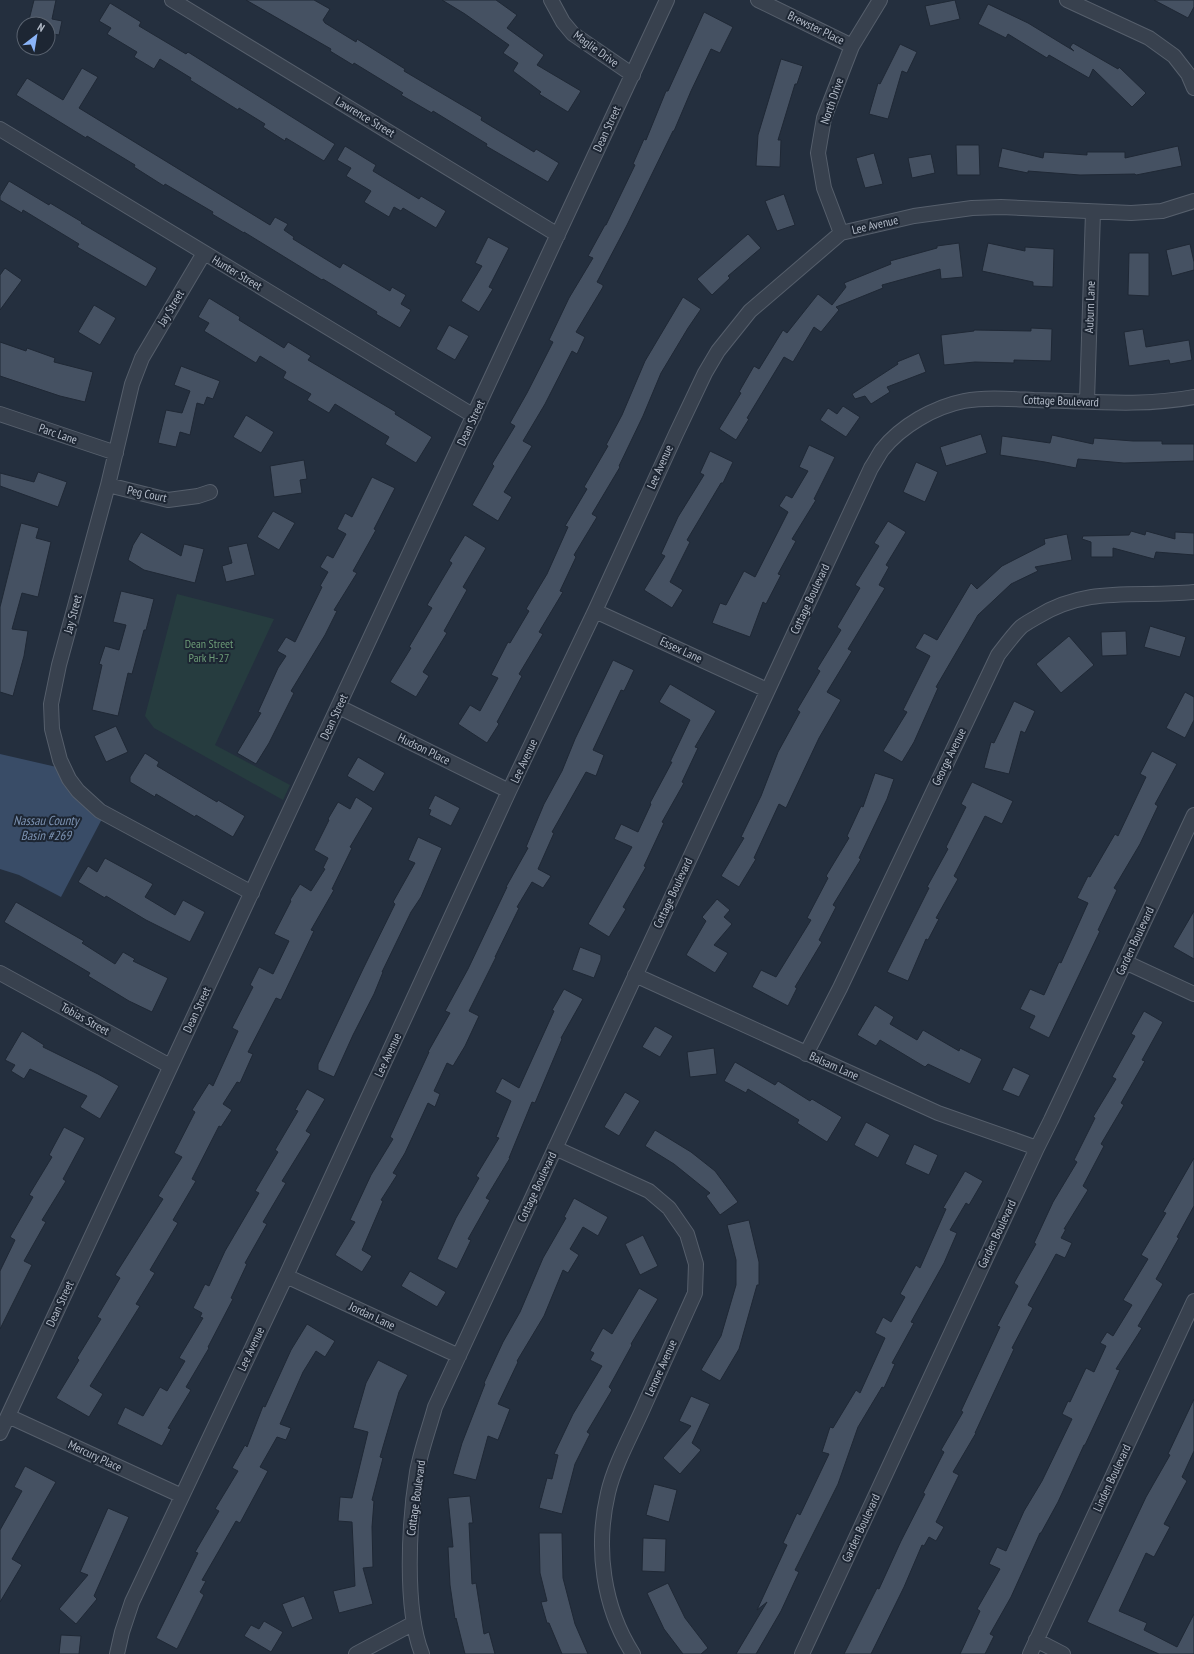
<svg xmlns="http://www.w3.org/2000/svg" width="1194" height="1654" font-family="'PT Sans Narrow',sans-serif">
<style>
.green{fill:#263c3f}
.water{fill:#394c67}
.building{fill:#455162;stroke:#1f2835}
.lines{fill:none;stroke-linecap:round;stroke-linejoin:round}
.street-casing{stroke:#565f6c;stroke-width:16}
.street{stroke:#38414e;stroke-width:14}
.labels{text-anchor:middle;stroke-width:4;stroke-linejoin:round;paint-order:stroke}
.street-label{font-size:12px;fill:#b4bcc9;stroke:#1d2633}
.park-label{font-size:12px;fill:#6b9a76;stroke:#1d2633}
.water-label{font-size:13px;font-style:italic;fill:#7c92b1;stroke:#1d2633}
</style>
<rect width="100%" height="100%" fill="#242f3e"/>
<path class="green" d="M177,594l97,25 -59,126 75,40 -7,15 -129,-72 -9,-12z"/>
<path class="water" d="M0,754l61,14 43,47 -43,82 -42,-22 -19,-6z"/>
<path class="building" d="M34,0h22l-4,19 10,2 -3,14 -11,-2v-9h-20z
M246,0h68l16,9 -7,11 2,3 31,19 1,-3 48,30 -1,2 78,46 -1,3 53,32 2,-3 23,14 -11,19 -62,-36 1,-2 -54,-33 -1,2 -31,-18 2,-2 -49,-30 -1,2 -23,-14 1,-2z
M442,0h54l21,15 -10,13 37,27 -7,10 44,26 -13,21 -29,-18 2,-2 -28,-21 5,-8 -15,-10 6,-8 -44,-31z
M955,0l5,19 -30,7 -5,-20z
M1154,0h40v7l-6,11z
M110,3l31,19 -2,4 47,28 2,-2 147,92 -11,17 -38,-23 -1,3 -22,-14 2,-3 -26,-16 -1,2 -48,-30 1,-2 -31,-19 -6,10 -20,-12 3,-5 -30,-18 4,-6 -12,-7z
M988,4l40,19 46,28 -4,-4 3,-4 45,26 1,-2 27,26 -14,14 -39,-38 -4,9 -40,-23 -2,3 -39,-24 -2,4 -28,-14z
M704,12l29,15 -13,26 -9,-4 -20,42 -17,40h-1l-46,94 -30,57 6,3v2l-27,45 9,5 -8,17 -5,-3 -27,53 -22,37 9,5 -28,46 8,5 -14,24 -26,-16 22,-39 -2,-2 23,-38 -5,-3 17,-30 26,-51 -4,-2 20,-42 24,-40 -5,-2 17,-31h1l29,-60 -2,-1 11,-25 2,1 20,-49h2z
M900,44l17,8 -10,21 -5,-2 -14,48 -19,-5 9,-31 2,1z
M781,59l22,7 -6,18h-2l-17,56h3l-1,27 -24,-1 2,-31z
M82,68l16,9 -19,31 191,117 5,-8 13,7 -4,6 10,7 -1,2 47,29 3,-5 47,28 2,-4 14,8 -5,9 10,6 -11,18 -24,-14 1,-2 -54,-33 -1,1 -78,-48v1l-32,-19 1,-2 -48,-28 -1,2 -30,-19 1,-2 -48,-29 -1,2 -70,-43 11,-17 36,22z
M956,145h23l1,30h-23z
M345,146l31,19 -3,6 46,28 2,-3 25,15 -10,17 -33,-20 -2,3 -7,-4 -5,10 -25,-15 7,-11 -25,-15 5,-8 -14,-8z
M1178,146l4,20 -46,9 -1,-1 -55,1 -52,-4v2l-30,-6 4,-19 41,10 1,-6 43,3v-3h38v6z
M874,153l9,31 -18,4 -9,-30z
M931,154l4,19 -23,5 -4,-20z
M9,181l40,24 1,-2 32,19 -1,1 76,45 -11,19 -69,-40 2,-3 -56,-34 -1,3 -22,-13v-4z
M784,194l11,31 -18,6 -12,-30z
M748,234l13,14 -33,28 2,2 -18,17 -15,-16z
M488,237l21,11 -20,39 4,2 -14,23 -18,-11 21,-35 -7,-3z
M959,243l4,34 -22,2 -1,-10 -58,16 1,3 -47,19 3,3 -18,22 -7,-5 -21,35 -9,-5 -37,61 2,1 -13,21 -17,-11 22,-36 -2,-1 15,-26 5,3 24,-39 4,3 31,-39 14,11 14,-18 -2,-4 47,-19 -1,-3 47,-13v-2z
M988,243l37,8v-4l29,2 -1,38 -20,-1v-4l-51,-11z
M1190,244l4,18v8l-22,6 -6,-26z
M1129,253h20v43l-21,-1z
M5,268l17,12 -22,30v-35z
M683,297l18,12 -13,19 -27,45 -18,43 -24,50 1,1 -28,47 5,3 -23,38 2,2 -16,34 3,1 -24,40 4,2 -24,40 3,2 -25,46 2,2 -12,19 -29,-19 12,-19 10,6 18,-33 -7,-3 17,-33 2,1 19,-32 -3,-2 21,-35 21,-47 -3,-1 22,-37 -3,-2 24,-41 -2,-1 16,-30 23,-54z
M209,298l31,19 -1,3 45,28 4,-6 23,14 -3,4 88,52 -1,2 37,23 -16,26 -31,-19 4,-7 -54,-33 -6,9 -22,-13 4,-6 -28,-16 3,-6 -26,-16 -4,7 -52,-32 5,-8 -11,-6z
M94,305l22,13 -16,27 -22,-13z
M449,325l20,11 -14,24 -19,-11z
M1031,328l21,1 -1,32 -37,-1v3l-39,-1 -31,3 -3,-30 33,-4v-1l57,1z
M1143,329l3,18 43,-7 3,20 -22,4 -1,-4 -40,6 -5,-34z
M0,342l26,9 1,-3 28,10 -1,4 39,10 -8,30 -25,-6 -60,-20z
M919,353l7,19 -39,15 3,5 -19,12 -6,-8 -10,3 -3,-5 46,-30 -1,-2z
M181,366l39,15 -7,18 -6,-2 -3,8 -7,-2 -7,32 -10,-3 -4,15 -18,-4 8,-33 16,3 8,-22 -16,-6z
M843,406l17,11 -14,20 -26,-17 8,-12 9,6z
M246,415l28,17 -13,21 -28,-16z
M981,434l6,19 -41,13 -6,-19z
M1052,435l41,9 1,-6 39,3h29v3h32v17l-70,2 -46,-4 -2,9 -31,-6 -45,-7 2,-19 48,7z
M809,445l26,12 -21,42 2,1 -24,39 4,2 -18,33 3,1 -15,29 -3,-2 -13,35 -38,-14 8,-20 6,2 18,-34 11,6 33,-65 -9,-6 7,-11 6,3 16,-27 -9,-4z
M710,451l23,11 -10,21h-2l-34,57 3,2 -20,40 13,8 -11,18 -28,-18 21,-34 -4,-2 17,-37 26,-42 -4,-2z
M304,460l3,19 -7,1 2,13 -28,4 -4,-31z
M916,462l22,10 -13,30 -22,-10z
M38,472l29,10 -9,25 -58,-21v-13l34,9z
M372,477l23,11 -21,41 2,1 -23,41 4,2 -23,37 3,1 -12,24 -34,56 3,2 -25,50 -13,21 -19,-11 24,-40 -3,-1 20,-44 8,-12 -9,-5 9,-14 9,5 27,-55 -2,-1 8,-14 -8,-5 7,-12 6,3 13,-24 -9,-5 8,-16 7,4z
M273,511l22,12 -16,27 -22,-13z
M888,521l18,11 -20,33 3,2 -10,18 6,3 -37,61 4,2 -25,41 14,8 -22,38 -33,70 -7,-4 -25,54 2,1 -17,28 -18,-11 23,-38 -3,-1 20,-41 17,-44 22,-40 -3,-2 23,-39 -3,-2 24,-39 -4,-3 23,-39 -5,-3 24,-39 -5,-3z
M21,523l18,5 -3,10 15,4 -13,55 -16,-4 -10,36 16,2 -4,25 -11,40 -13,-4v-85z
M1131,531l14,4 1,-4 29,8v-7l19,1v22l-38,-3 -2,7 -41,-11v9h-22v-15l-9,-3 1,-3 46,-1z
M141,532l40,24 3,-12 20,5 -9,34 -51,-13 -16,-10 5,-15z
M1067,534l5,26 -37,7 3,4 -27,13 -33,31 -42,72 2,1 -24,54 -12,20 -19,-11 24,-39 -4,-2 27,-54 -15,-8 9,-15 13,7 34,-57 6,6 25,-23 43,-22 -1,-5z
M465,535l21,13 -23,39 4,3 -23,41 3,2 -24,39 6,4 -13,21 -26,-15 21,-34 -2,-1 23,-39 -5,-3 25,-42 -3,-2z
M247,543l8,32 -29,7 -4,-16 10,-3 -4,-16z
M121,591l33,8 -8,31h-2l-12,44 -4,-1 -10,43 -26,-6 10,-45 -3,-1 6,-18 14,4 7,-25 -13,-3z
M1150,626l36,11 -6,20 -36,-10z
M1126,631l1,24 -25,1 -1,-24z
M1069,636l25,29 -33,28 -25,-29z
M613,660l21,10 -10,21 -3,-1 -28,60 11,5 -8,21 -10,-4 -34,60 2,1 -16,36 13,7 -8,12 -11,-6 -15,25 2,1 -24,49h1l-27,54 10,5 -14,30 -12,20 -6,-3 -13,28 6,3 -5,13 -7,-4 -23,50 -12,20 4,2 -16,25 2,1 -21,49 10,6 -10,16 -27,-17 20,-33 -5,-2 21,-45 22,-36 -3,-2 39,-85h-1l22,-39 -5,-2 23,-42 39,-82h-1l22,-39 -2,-1 18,-43 18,-33 13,-32z
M670,684l46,27 -21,36 3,1 -16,34 2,1 -22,39 2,1 -20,43 2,1 -23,40 3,2 -17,28 -21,-13 44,-77 -18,-8 7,-15 17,8 13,-28 -1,-1 22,-41h-2l20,-42 -31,-18z
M1185,692l9,5v23l-9,18 -19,-10z
M1014,701l21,10 -10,22 -4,-2 -12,43 -25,-6 7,-26 3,1z
M116,726l12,26 -22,10 -12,-26z
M1152,751l25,13 -22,40 3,2 -18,38 -26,44 3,2 -19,40 2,1 -51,107 -20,-10 6,-12 -15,-7 10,-20 14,6 15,-33 2,1 27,-60 -11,-5 11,-22 2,1 25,-43 3,2 28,-59 -6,-3z
M145,753l14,9 -2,4 60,36 1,-2 27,16 -12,21 -37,-22 -1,2 -39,-23 -1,3 -25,-15v-5z
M358,757l27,16 -11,19 -27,-16z
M875,773l19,6 -7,20 -28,59 2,1 -28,46 3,2 -17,33 3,2 -27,45 2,1 -9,18 -36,-19 9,-17 15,7 35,-57 -4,-2 21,-40 -2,-2 23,-38 -2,-2 14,-30 2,1z
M972,782l41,19 -11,23 -17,-8 -31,60 4,3 -22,39 3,1 -11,21 -2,-1 -18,42 -21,-9 42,-84 -2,-1 21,-38 -2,-2 20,-40 -5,-3z
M435,795l25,13 -9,18 -22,-11 2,-5 -3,-1z
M356,797l17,11 -23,39 2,1 -20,41 2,1 -23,40 3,1 -33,69 -5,-2 -28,54 5,2 -13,29 -3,-1 -14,22 9,6 -11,17 -2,-1 -27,53 4,2 -23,39 5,3 -28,47 5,3 -19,31 4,2 -50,80 13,8 -14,23 -33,-19 23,-38 -2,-2 24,-39 -4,-2 23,-39 -5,-3 48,-76 -5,-3 24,-39 -8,-4 21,-41 -3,-2 17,-27 4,3 25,-55 -6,-3 21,-41 -3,-2 9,-18 14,7 16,-33 -15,-7 17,-33 -1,-1 10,-16 11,7 14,-22 -2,-1 5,-10 -14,-8 15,-30 -1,-1 10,-17 12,7z
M418,837l24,11 -21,49 -10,15 -29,60h1l-9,22 -21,41 -19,42 -16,-7v-6l45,-95 32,-65 -2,-2 22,-39 -7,-3z
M105,858l48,26 -8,13 30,18 8,-15 22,12 -15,30 -44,-22 -40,-24 -1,2 -27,-16 10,-16 9,6z
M717,899l13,11 -6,7 8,7 -18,21 14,8 -13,20 -29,-18 20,-34 -4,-4z
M16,902l68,39 -2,2 33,21 8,-12 12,7 -2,2 35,17 -16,34 -23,-11 -41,-25 2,-3 -86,-51z
M1194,911v48l-21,-12z
M580,947l21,8v5l-7,18 -22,-8z
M564,989l19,10 -22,39 1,1 -27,64 -3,-1 -23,56h1l-24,40 4,2 -22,39 3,1 -14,29 -20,-10 19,-41 23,-40 -3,-2 23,-38 -3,-1 15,-36 -16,-9 7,-14 17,10 35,-77 -2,-1z
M875,1005l19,12 -4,7 27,16 6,-10 36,21 1,-3 22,11 -12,25 -42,-20 -3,3 -45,-27 -4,6 -19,-11z
M1144,1011l19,11 -21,38 3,1 -24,42 3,2 -23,39 3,2 -21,40 5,4 -24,39h2l-5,9 11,5 -7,15 -9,-4 -28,51 5,3 -21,40 2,1 -39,84h1l-23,39 6,3 -23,47 8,5 -8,14 -7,-4 -5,9 -2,-1 -18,42 -33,67h-27l33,-66 2,1 22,-48 24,-47 -2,-1 21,-41 -3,-2 22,-38 -2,-1 39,-84 -3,-1 21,-40 -4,-3 22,-39 -2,-1 19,-41 24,-40 -3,-2 21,-42 -2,-1 23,-38 -4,-2 23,-41 -4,-2z
M655,1026l18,10 -13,21 -18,-10z
M22,1031l22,14 -1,2 55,27 21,12 -19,33 -20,-12 7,-11 -57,-27 -6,10 -13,-8 4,-6 -10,-5z
M714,1048l3,26 -27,3 -3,-25z
M735,1062l40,23 3,-4 32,20 2,-2 30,18 -15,25 -30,-19 2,-3 -51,-31 -2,4 -22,-12z
M1013,1067l17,8 -11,22 -17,-7z
M307,1089l18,10 -19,32 5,3 -29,47 4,2 -23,39 4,2 -22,39 2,1 -16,34 2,1 -25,48 1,1 -23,39 5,3 -23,38 3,1 -9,17 -45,-22 8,-17 18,9 17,-29 7,4 18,-30 -6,-3 24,-40 -3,-1 2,-4 -9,-5 12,-24 4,2 16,-35 34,-58 -4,-2 23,-39 -3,-2 23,-39 -3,-1z
M625,1092l15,9 -21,35 -15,-9z
M866,1122l24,13 -12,23 -24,-13z
M64,1127l21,11 -22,41 3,2 -24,39 4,2 -22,39 8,4 -32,64v-58l15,-31 -5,-3 23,-40 -4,-2 23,-38 -3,-2z
M655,1130l36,22 24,19 23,31 -18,13 -14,-19 4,-3 -36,-29 -29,-18z
M914,1144l24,11 -9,20 -24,-11z
M1194,1158v48l-17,31 2,1 -23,41 7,5 -25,42 4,2 -26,41 4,1 -35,75h-1l-26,57 -17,31h-1l-29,64 -21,37 4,2 -9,18h-25l20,-43 -3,-2 23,-40 -11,-5 8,-17 9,4 18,-40 18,-30 30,-62 -10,-5 6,-13 2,1 16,-34 8,4 12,-26 -6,-3 7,-11 6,4 19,-31 -9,-5 25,-41 -7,-4 25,-42 -3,-1z
M965,1171l18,10 -14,24 -3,-2 -16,27 7,3 -13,30 -33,59 3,1 -22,40 3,1 -11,24 -2,-1 -24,40 -20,57 -43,86 4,2 -18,39 -25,43h-20l31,-52 -10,8 30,-65 -4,-2 14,-30 3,2 29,-61 -7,-2 8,-25 3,1 23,-38 4,3 25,-55 -10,-5 8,-16 8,5 14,-25 -5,-3 16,-29 4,3 26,-59 -3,-1z
M574,1198l34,19 -10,19 -15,-9 -13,22 9,6 -11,18 -5,-3 -19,46 -27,45 1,1 -20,42 12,5 -12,31 -10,-4 -12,44 -23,-6 9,-31 23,-59 -1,-1 19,-41 17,-30 23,-54 23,-40 -2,-1z
M749,1220l10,42v23h-2l-18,64 -19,32 -19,-11 20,-34 15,-51v-25l-9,-35z
M643,1235l15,31 -18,9 -15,-31z
M410,1271l36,21 -9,15 -36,-21z
M639,1288l19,11 -27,45 1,1 -23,42 3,3 -25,42 3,2 -15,30 -13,50 -23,-6 8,-30 5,1 6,-24 -4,-1 19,-40 29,-48 -12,-6 4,-7 -4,-2 13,-23 9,6z
M307,1324l28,17 -10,16 -9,-6 -13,21 -23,52 11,4 -5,12 -9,-3 -17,30 8,4 -28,52 -4,-2 -34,59 4,1 -6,11 4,3 -27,54 -21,-11 42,-85 -3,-1 24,-41 -4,-2 23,-38 -6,-3 13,-23 2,2 16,-41 2,1 26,-57z
M378,1360l30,15 -9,17 -19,65 3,1 -11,42 2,1 -2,26 1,40 -10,1 10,36 -34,9 -6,-22 22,-5 -3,-64 -14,-1 2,-24 12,1 16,-66 -15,-4 13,-45z
M691,1396l19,8 -18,39 9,7 -21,24 -17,-16 28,-32 -12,-5z
M1194,1399v52l-12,26 5,4 -23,43 6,3 -16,30 -8,-4 -27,58 28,12 -3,7 33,17 17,-33v40h-35l-72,-32 59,-125 24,-42 -2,-1z
M25,1466l31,16 -44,77 10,6 -22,37v-72l22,-39 -8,-4z
M654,1484l23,6 -8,32 -23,-7z
M470,1496l3,27h-4l3,61 4,-1 8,51 5,-2 6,22h-30l-9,-36 -1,1 -5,-34 -2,-38h5l-5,-49z
M108,1508l21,9 -35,79 3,3 -21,25 -17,-15 29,-34 -8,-3z
M539,1533h23l1,45 12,46 13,30h-26l-13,-31h-2l-6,-21 6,-1 -7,-28z
M643,1538l23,1 -1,33 -23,-1z
M668,1583l17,35 23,30 -7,6h-18l-19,-25 -17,-36z
M304,1596l9,23 -21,9 -10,-24z
M264,1621l19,11 -12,20 -27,-16 7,-11 8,4z
M61,1635l20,1 -2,18h-20z"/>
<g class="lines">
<g class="street-casing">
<path id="street" d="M172,0l386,235
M551,0l12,22 10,12 60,41
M758,0l94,46
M1067,0l82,38 25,18 14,18 6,14
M0,129l474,287
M841,233l-17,-45 -6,-35 6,-35 28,-72 28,-46
M204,253l-62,105 -10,26 -24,101 -49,180 -8,39 1,25 8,31 9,19 9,12 22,20 152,82
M1087,401l6,-189
M0,414l116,39
M108,485l60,15 30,-4 12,-4
M595,611l172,79
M339,707l170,84
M1125,962l69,32
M0,973l170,93
M635,975l303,138 99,35
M806,1054l34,-66 158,-333c7,-9 15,-20 23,-28 5,-4 11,-7 16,-10 51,-32 100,-19 157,-25
M555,1148l94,43 20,17 18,26 9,30 -1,29c-17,37 -33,74 -50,111 -12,28 -30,59 -37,89 -13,55 -5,114 25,161
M286,1276l173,80
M8,1416l174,80
M0,1433l667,-1433
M1036,1640l27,14
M117,1654l5,-22 10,-30 154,-326 223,-485 86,-180 81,-177 29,-61 13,-22 32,-40 91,-78 73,-17 58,-8 29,-1 130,6 31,-2 32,-10
M356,1654l58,-31
M422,1654c-18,-46 -13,-133 -5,-182 4,-22 12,-43 18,-65l436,-939c4,-6 7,-12 11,-18 19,-24 52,-43 82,-49 22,-4 47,-2 70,-1 53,1 107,7 160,-3
M802,1654l235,-506 14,-28 143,-305
M1030,1654l164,-353"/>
</g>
<use href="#street" class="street"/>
</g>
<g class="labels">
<g class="street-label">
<text transform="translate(816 28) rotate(26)" y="4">Brewster Place</text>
<text transform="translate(596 49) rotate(36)" y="4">Maglie Drive</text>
<text transform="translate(832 101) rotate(-71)" y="4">North Drive</text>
<text transform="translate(365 117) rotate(31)" y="4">Lawrence Street</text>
<text transform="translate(607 129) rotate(-65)" y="4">Dean Street</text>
<text transform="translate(875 225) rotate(-13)" y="4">Lee Avenue</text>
<text transform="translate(237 273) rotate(31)" y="4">Hunter Street</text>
<text transform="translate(1090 307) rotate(-88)" y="4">Auburn Lane</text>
<text transform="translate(171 308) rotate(-59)" y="4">Jay Street</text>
<text transform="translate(1061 401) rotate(2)" y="4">Cottage Boulevard</text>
<text transform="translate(471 423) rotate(-65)" y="4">Dean Street</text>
<text transform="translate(58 434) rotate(19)" y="4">Parc Lane</text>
<text transform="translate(660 467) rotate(-66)" y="4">Lee Avenue</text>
<text transform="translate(147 494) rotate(12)" y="4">Peg Court</text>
<text transform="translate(810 599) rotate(-65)" y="4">Cottage Boulevard</text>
<text transform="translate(73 614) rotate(-75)" y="4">Jay Street</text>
<text transform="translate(681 650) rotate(25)" y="4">Essex Lane</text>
<text transform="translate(334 717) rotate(-65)" y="4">Dean Street</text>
<text transform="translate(424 749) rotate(26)" y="4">Hudson Place</text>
<text transform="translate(949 757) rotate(-64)" y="4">George Avenue</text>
<text transform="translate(524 761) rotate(-65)" y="4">Lee Avenue</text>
<text transform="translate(673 893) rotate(-65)" y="4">Cottage Boulevard</text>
<text transform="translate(1135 941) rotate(-65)" y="4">Garden Boulevard</text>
<text transform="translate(197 1010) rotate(-65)" y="4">Dean Street</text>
<text transform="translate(85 1019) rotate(29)" y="4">Tobias Street</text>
<text transform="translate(388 1055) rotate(-65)" y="4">Lee Avenue</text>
<text transform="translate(834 1066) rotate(24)" y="4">Balsam Lane</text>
<text transform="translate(537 1187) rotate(-65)" y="4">Cottage Boulevard</text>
<text transform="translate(997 1234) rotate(-65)" y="4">Garden Boulevard</text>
<text transform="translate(60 1304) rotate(-65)" y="4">Dean Street</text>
<text transform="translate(372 1316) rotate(25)" y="4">Jordan Lane</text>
<text transform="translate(251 1349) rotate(-65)" y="4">Lee Avenue</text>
<text transform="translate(661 1368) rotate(-66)" y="4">Lenore Avenue</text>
<text transform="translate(95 1456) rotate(25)" y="4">Mercury Place</text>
<text transform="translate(1112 1478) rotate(-65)" y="4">Linden Boulevard</text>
<text transform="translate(416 1498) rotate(-82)" y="4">Cottage Boulevard</text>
<text transform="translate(861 1528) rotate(-65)" y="4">Garden Boulevard</text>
</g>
<g class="park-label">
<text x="209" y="648">Dean Street<tspan x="209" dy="14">Park H-27</tspan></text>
</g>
<g class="water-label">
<text x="46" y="825">Nassau County<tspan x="46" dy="15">Basin #269</tspan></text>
</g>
</g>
<g transform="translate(36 36) rotate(31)"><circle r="19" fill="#1d2633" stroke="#59626f"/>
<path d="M0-3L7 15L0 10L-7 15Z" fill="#8ab4f8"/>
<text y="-6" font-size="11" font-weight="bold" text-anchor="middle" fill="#b4bcc9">N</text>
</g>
</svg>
